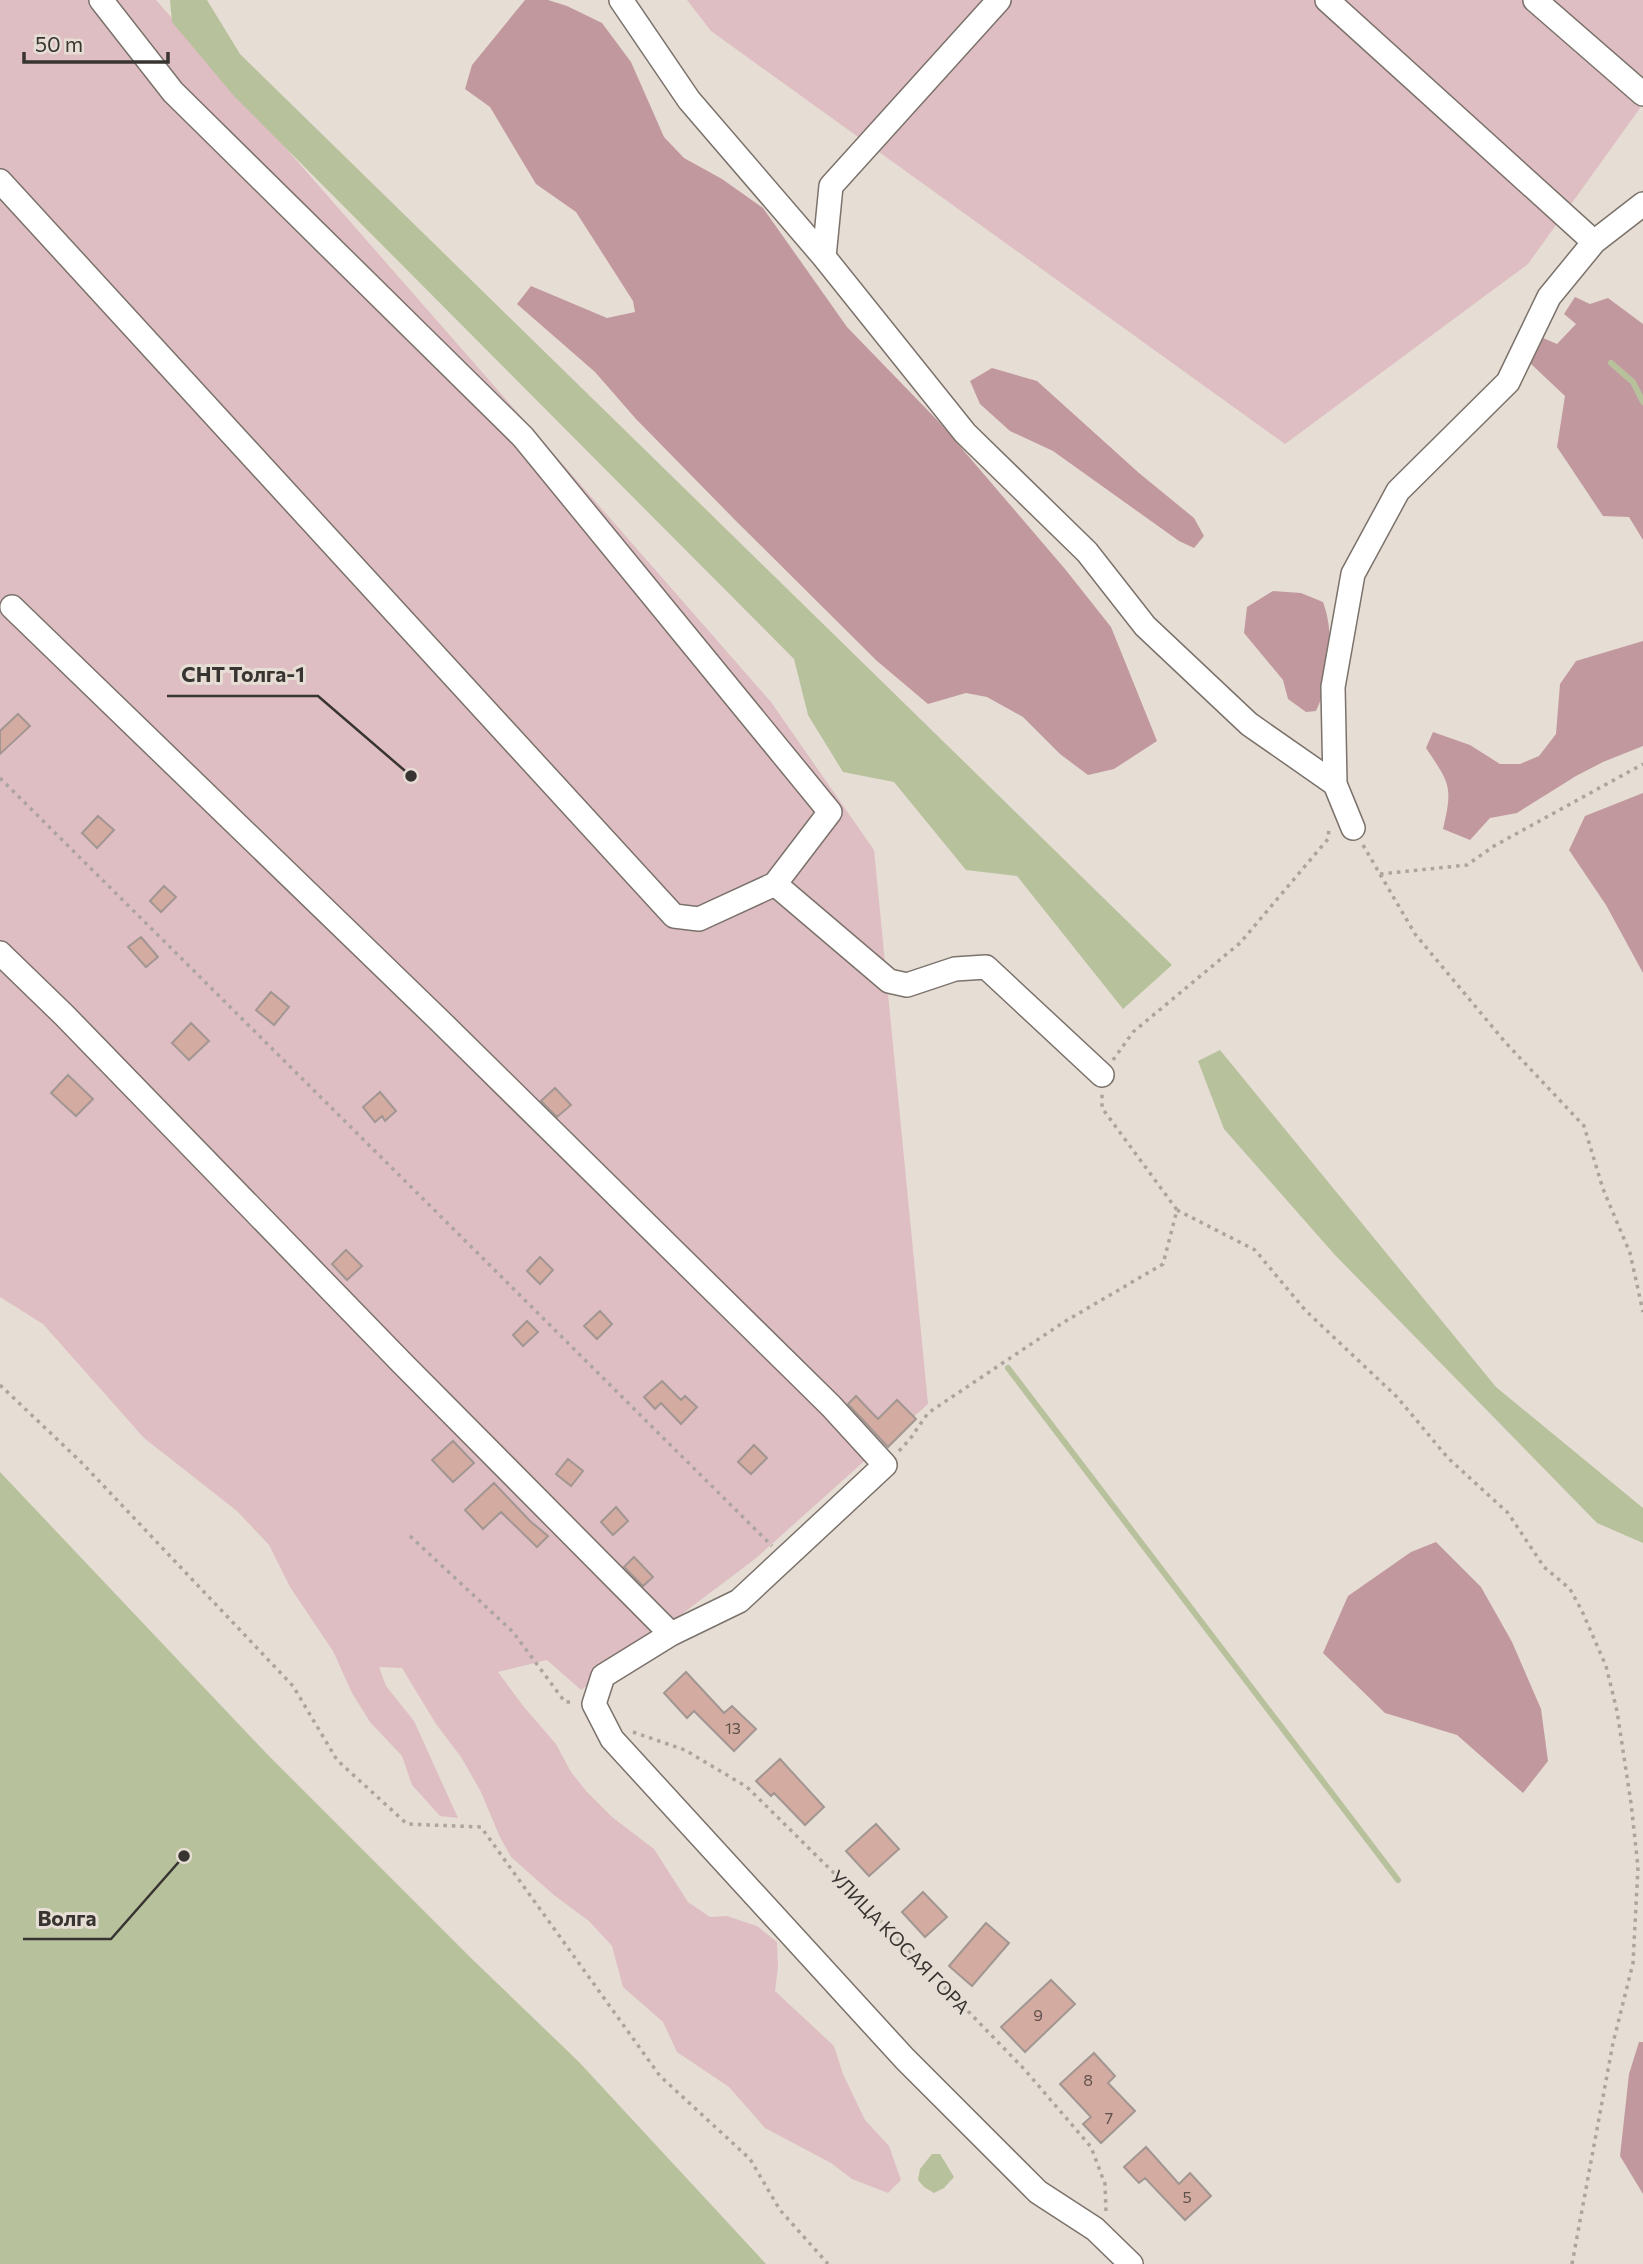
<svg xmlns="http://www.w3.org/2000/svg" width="1643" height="2264" font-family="Commissioner,sans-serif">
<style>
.green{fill:#debec3}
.forest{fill:#c2989f}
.water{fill:#b7c19c}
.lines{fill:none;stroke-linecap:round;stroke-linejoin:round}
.stream{stroke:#b7c19c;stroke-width:6}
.building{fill:#d4aba0;stroke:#a29692;stroke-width:2}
.minor-casing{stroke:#7b726b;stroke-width:26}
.path{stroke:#aca59e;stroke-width:3.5;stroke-dasharray:3.5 5;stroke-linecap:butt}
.minor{stroke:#fff;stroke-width:23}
.labels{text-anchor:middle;stroke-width:6;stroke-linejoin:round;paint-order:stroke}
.number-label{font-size:16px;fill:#5f524d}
.street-label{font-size:19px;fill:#383431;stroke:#e6ddd4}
.leader{fill:none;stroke:#383431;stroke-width:2.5}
.callout-dot{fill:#383431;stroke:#e6ddd4;stroke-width:2.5}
.callout-label{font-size:21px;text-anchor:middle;font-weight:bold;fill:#383431;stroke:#e6ddd4;stroke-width:6;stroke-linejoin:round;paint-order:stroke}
</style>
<rect width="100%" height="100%" fill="#e6ddd4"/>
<path class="green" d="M0,0h156l615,702 103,148 54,554 -173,155 -174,131 -34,-30 -49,12 26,35 32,37 15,28 16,20 25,25 42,32 34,53 22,15 17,-1 30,10 20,16 1,25 -3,24 59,55 9,28 22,46 24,26 12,34 -13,13 -36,-14 -21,-16 -66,-35 -36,-41 -52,-35 -14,-30 -40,-35 -11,-41 -23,-25 -34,-25 -44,-39 -12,-22 -18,-43 -20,-35 -25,-33 -34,-56 -23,-1 7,19 28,35 44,97 -18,-2 -28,-31 -10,-29 -32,-34 -18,-29 -19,-42 -43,-64 -21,-42 -32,-34 -93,-73 -101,-114 -43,-27z
M687,0h956v104l-115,160 -243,180 -574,-413z"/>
<path class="forest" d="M525,0h23l19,6 35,17 29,39 33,75 20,21 38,21 41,29 84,119 93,96 125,146 46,58 46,114 -43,28 -26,6 -28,-21 -37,-37 -36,-20 -21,-4 -38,11 -51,-43 -141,-140 -100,-102 -41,-47 -78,-68 14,-18 76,32 28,-6 -2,-11 -57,-89 -40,-28 -46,-77 -25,-18 7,-24z
M1575,297l15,7 18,-6 35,26v216l-14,-23 -26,-1 -46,-69 8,-51 -35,-33 13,-25 14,6 19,-20 -12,-10z
M992,368l45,13 102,92 55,45 10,18 -10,12 -15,-7 -126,-90 -43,-20 -30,-27 -10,-23z
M1273,591l28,2 22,9c12,32 8,78 -7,109l-10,1 -18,-13 -5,-19 -39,-47 3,-26z
M1643,641v105l-40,16 -27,14 -59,37 -27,5 -20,22 -27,-11c10,-43 7,-45 -17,-81l7,-16 37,13 30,19h20l19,-8 17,-22 4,-50 16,-23z
M1643,793v180l-37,-68 -37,-55 16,-34z
M1436,1542l45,45 31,55 29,67 7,52 -25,32 -66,-58 -72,-22 -62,-60 25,-57 63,-44z
M1639,2042h4v152l-23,-38 9,-82z"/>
<path class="water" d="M170,0h37l33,54 932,911 -49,44 -106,-133 -51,-6 -72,-88 -51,-10 -35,-57 -14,-56 -560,-563 -62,-74z
M1220,1050l276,337 147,121v35l-46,-20 -262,-268 -111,-126 -26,-68z
M0,1472l266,281 206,206 107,103 187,202h-766z
M932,2154h8l14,23 -10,11 -10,5 -10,-6 -6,-7 2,-11z"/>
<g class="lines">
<path class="stream" d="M1611,363l22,19 10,20
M1008,1368l390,512"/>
</g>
<path class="building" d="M18,714l12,12 -30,28v-23z
M98,816l16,14 -17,18 -15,-15z
M164,886l12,11 -15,15 -11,-11z
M141,937l17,20 -12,10 -18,-20z
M271,992l18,15 -15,18 -18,-15z
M191,1023l18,18 -20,19 -17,-17z
M68,1075l25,24 -17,17 -25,-23z
M555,1088l16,17 -14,12 -16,-16z
M380,1092l16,19 -11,10 -3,-5 -7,6 -12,-15z
M346,1250l16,16 -15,14 -15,-16z
M540,1257l13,13 -13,14 -13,-13z
M600,1311l12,13 -15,15 -13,-13z
M527,1321l11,11 -15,14 -10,-11z
M662,1381l19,19 4,-4 12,11 -16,17 -20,-21 -6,6 -11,-12z
M856,1396l22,23 19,-19 19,19 -28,28 -40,-43z
M453,1441l21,22 -21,19 -21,-22z
M754,1445l13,13 -16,16 -13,-12z
M568,1459l15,12 -12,15 -15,-12z
M494,1483l36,38 18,15 -11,11 -36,-35 -18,17 -18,-19z
M616,1507l12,14 -15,14 -12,-13z
M634,1557l19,20 -10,9 -19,-19z
M686,1672l38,41 8,-7 24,23 -22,22 -40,-40 -7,7 -23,-25z
M780,1759l44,48 -19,18 -31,-32 -3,3 -15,-15z
M876,1824l23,25 -30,27 -23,-25z
M923,1892l24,25 -22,20 -23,-25z
M986,1923l23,20 -37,43 -23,-20z
M1051,1980l24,24 -50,48 -24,-25z
M1094,2053l21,23 -7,7 27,28 -34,32 -18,-19 8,-7 -31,-33z
M1146,2147l33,37 11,-11 21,23 -26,24 -40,-42 -6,5 -15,-16z"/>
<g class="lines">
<g class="minor-casing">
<path id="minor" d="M101,0l72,92 350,345 307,375 -55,72 114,97 18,4 48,-16 31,-2 116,108
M621,0l68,100 135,157 141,176 122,119 58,74 104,98 86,60 18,44
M1327,0l267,242
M1535,0l108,94
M0,181l674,735 25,3 76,-35
M824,257l7,-71 168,-186
M12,607l427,413 392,386 54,59 -146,136 -68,33 -68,42 -9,28 18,35 293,320 133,133 57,37 36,35
M1335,784l-2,-97 20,-113 45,-83 110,-109 41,-85 45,-55 49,-38
M0,953l64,62 339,349 268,270"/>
</g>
<path class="path" d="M0,778l772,768
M1363,845l52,89 90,108 79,84 19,63 27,64 13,59
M1380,874l87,-9 27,-19 149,-82
M1113,1060l20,-28 107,-89 88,-104 1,-11
M1177,1210l78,40 50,60 92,87 51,61 60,55 36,54 26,22 12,22 24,55 11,45 14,92 7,64 -5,96 -20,80 -41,221
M0,1385l81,77 212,224 44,74 70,64 74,3 179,249 90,83 30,51 48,54
M899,1451l11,-12 18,-26 136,-91 99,-58 14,-54 -75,-102v-15
M410,1536l103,96 52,70h8
M633,1732l52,18 62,37 92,91 186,192 66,77 14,37 1,27"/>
<use href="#minor" class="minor"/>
</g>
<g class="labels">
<g class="number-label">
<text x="733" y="1734">13</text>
<text x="1038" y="2021">9</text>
<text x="1088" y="2086">8</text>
<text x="1109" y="2124">7</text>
<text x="1187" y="2203">5</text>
</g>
<g class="street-label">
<text transform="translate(900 1942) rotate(46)" y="7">УЛИЦА КОСАЯ ГОРА</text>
</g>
</g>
<path class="leader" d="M411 776L318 696H167M184 1856L111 1939H23"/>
<g class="callout-dot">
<circle cx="411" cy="776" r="7"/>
<circle cx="184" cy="1856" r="7"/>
</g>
<g class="callout-label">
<text x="243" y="682">СНТ Толга-1</text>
<text x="67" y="1926">Волга</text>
</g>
<path d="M24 52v10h144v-10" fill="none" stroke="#383431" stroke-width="3.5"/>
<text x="35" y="52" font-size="21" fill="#383431" stroke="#e6ddd4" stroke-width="5" paint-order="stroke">50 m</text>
</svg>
